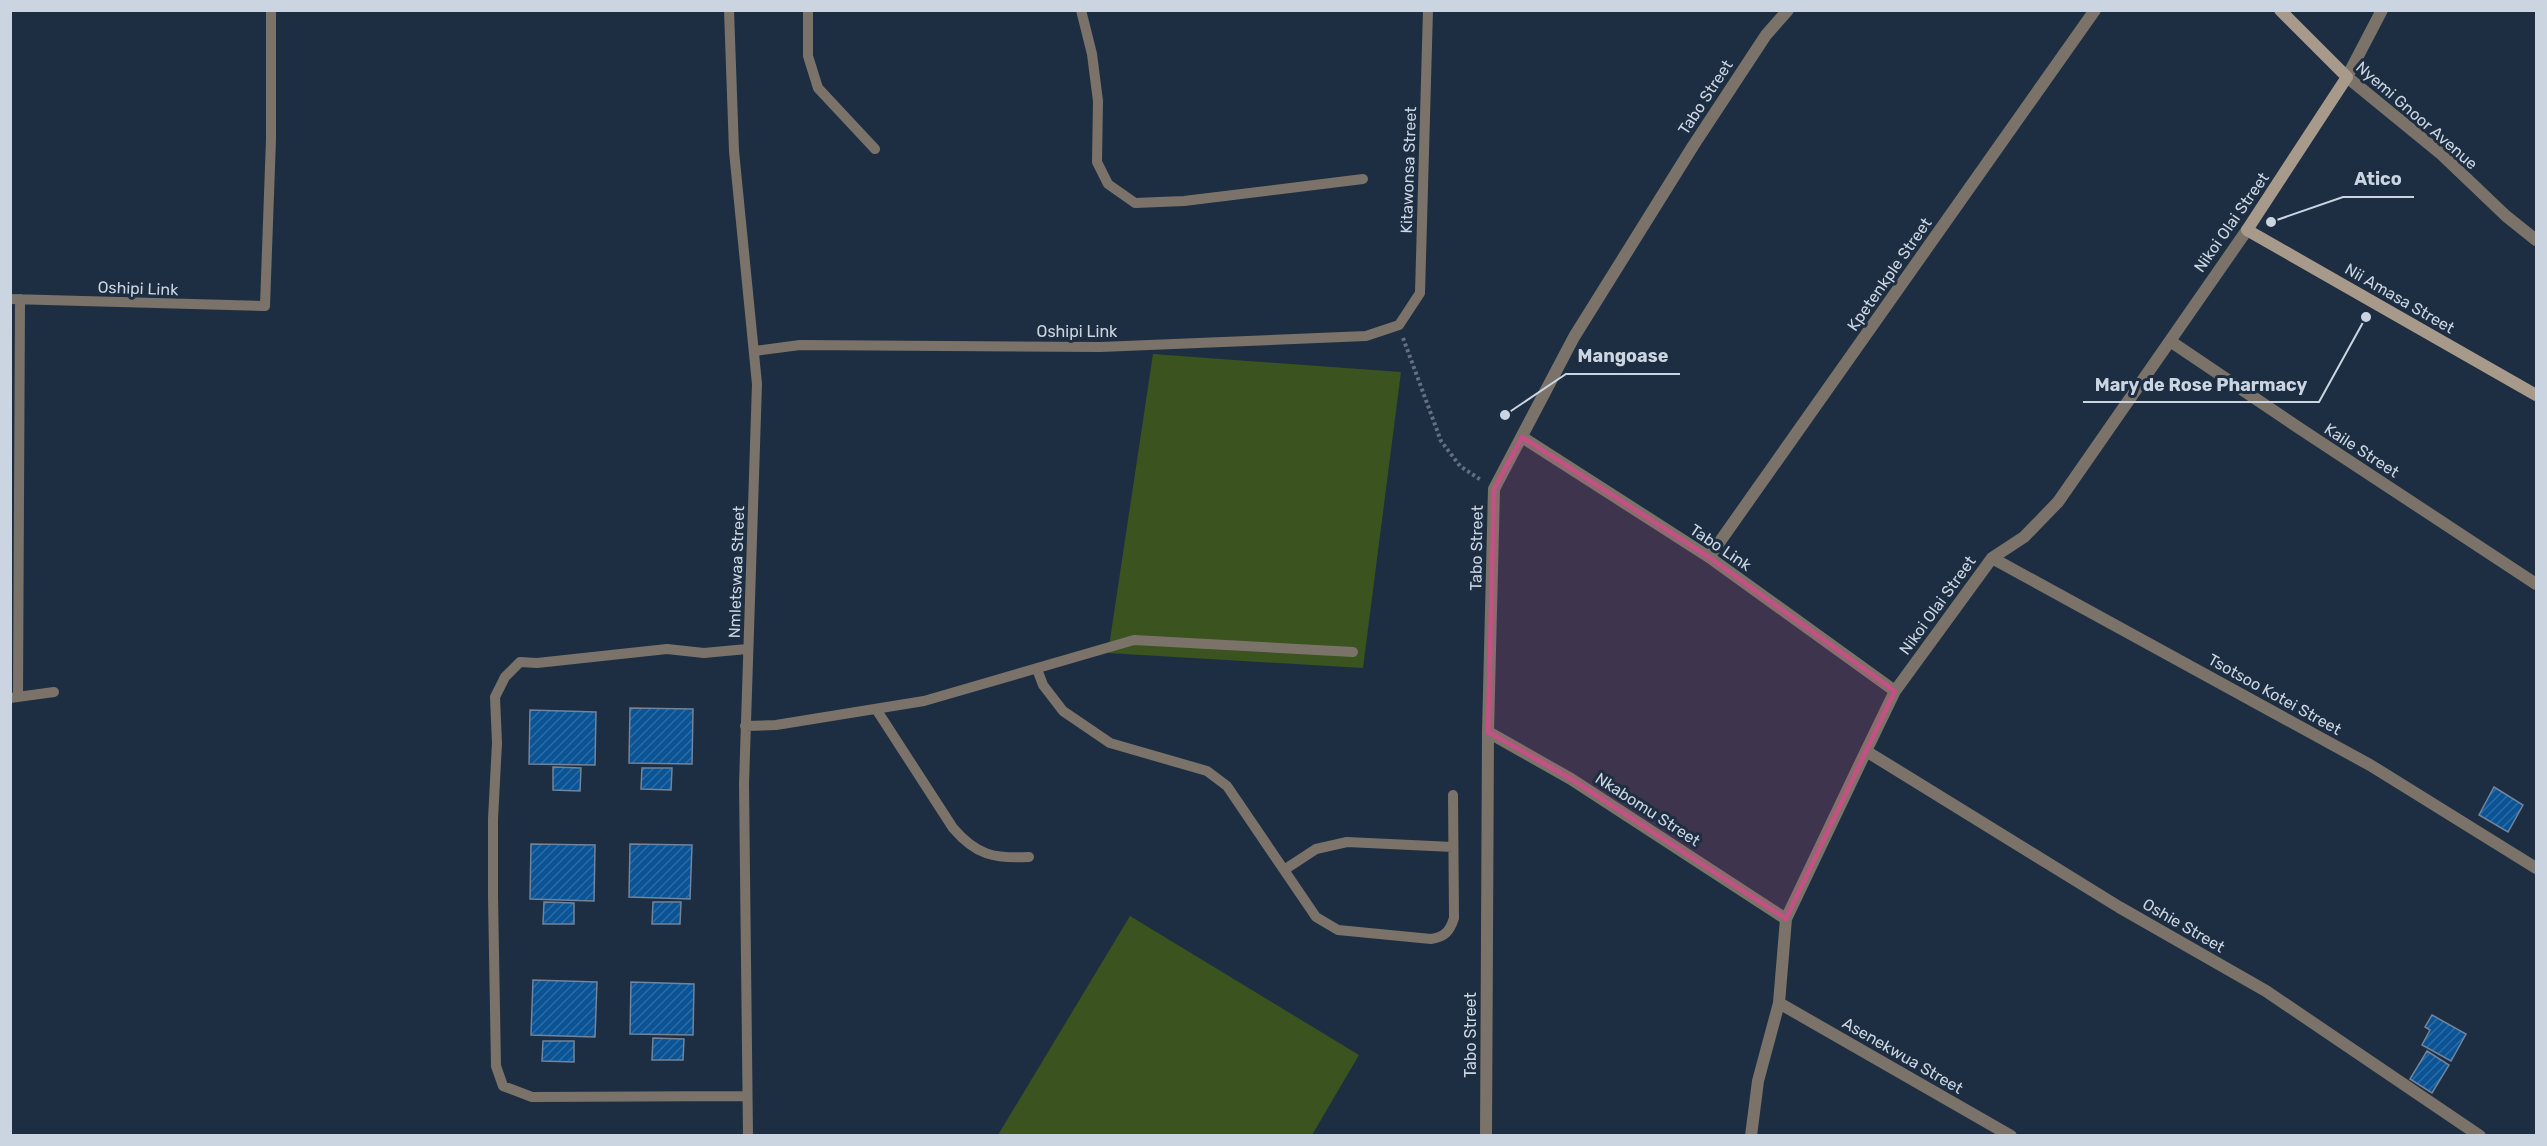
<svg xmlns="http://www.w3.org/2000/svg" width="2547" height="1146" font-family="Rubik,sans-serif">
<style>
.grass{fill:#3b531f}
.building{fill:url(#building-hatch);stroke:#71849b;stroke-width:1.5}
.lines{fill:none;stroke-linecap:round;stroke-linejoin:round}
.path{stroke:#627081;stroke-width:4;stroke-dasharray:3 3;stroke-linecap:butt}
.lane{stroke:#7b7369;stroke-width:10}
.street{stroke:#7b7369;stroke-width:12}
.secondary{stroke:#a89a8a;stroke-width:12}
.marked{fill:#c55184;fill-opacity:0.2;stroke:#c55184;stroke-width:4.5;stroke-linejoin:round}
.labels{text-anchor:middle;stroke-width:6;stroke-linejoin:round;paint-order:stroke}
.street-label{font-size:16px;fill:#cbd5e2;stroke:#1e2e42}
.leader{fill:none;stroke:#cbd5e2;stroke-width:2}
.callout-dot{fill:#cbd5e2;stroke:#1e2e42;stroke-width:2}
.callout-label{font-size:18px;text-anchor:middle;font-weight:bold;fill:#cbd5e2;stroke:#1e2e42;stroke-width:6;stroke-linejoin:round;paint-order:stroke}
</style>
<defs>
<pattern id="building-hatch" width="6" height="6" patternUnits="userSpaceOnUse" patternTransform="scale(1.5)"><rect width="6" height="6" fill="#0a5395"/><path d="M-1 1l2-2M0 6l6-6M5 7l2-2" fill="none" stroke="#2c6ba4"/></pattern>
</defs>
<rect width="100%" height="100%" fill="#1e2e42"/>
<path class="grass" d="M1153,354l248,18 -38,296 -255,-15z
M1130,916l229,139 -47,80h-314z"/>
<path class="building" d="M630,708l63,1 -1,55 -63,-1z
M530,710l66,2 -1,53 -66,-1z
M553,767l28,1 -1,23 -27,-1z
M642,768h30l-1,22 -30,-1z
M2494,787l29,18 -15,27 -29,-17z
M531,844l64,1 -1,56 -64,-2z
M630,844l62,1 -2,54 -61,-2z
M544,902l30,1v21h-31z
M653,902h28l-1,22h-28z
M533,980l64,2 -2,55 -64,-2z
M631,982l63,2 -1,51 -63,-1z
M2432,1015l34,19 -15,27 -29,-16 8,-15 -5,-3z
M653,1038l31,1 -1,21h-31z
M543,1041h31v21l-32,-1z
M2427,1051l22,14 -17,28 -22,-14z"/>
<g class="lines">
<path class="path" d="M1403,338l38,103 19,25 21,14"/>
<path class="lane" d="M729,10l5,141 23,233 -13,400 4,352
M808,10v46l10,32 57,61
M1081,10l11,44 6,47 -1,61 11,22 27,19 49,-2 179,-22
M10,299l255,7 6,-167v-129
M755,351l45,-6 300,2 266,-11 33,-11 21,-32 8,-283
M747,649l-43,4 -37,-4 -130,14 -17,-1 -15,15 -10,20 2,46 -4,76v77l3,170 7,20 29,11 215,-1
M1037,669l6,16 20,26 47,32 97,28 20,15 89,131 22,13 93,9c14,-2 19,-8 23,-21l-1,-123
M18,697l2,-398
M10,698l44,-6
M876,709l77,119c23,27 41,31 76,29
M745,726l31,-1 148,-24 210,-61 219,12
M1284,870l32,-21 31,-7 106,5"/>
<path class="street" d="M2382,10l-35,67 93,76 66,63 30,24
M2170,341l129,87 237,156
M1522,437l187,120 186,134
M1709,557l386,-547
M1992,558l378,207 166,103
M1488,732l83,47 215,140
M1866,751l253,156 147,84 214,145
M1779,1003l232,133
M1486,1136l2,-404 6,-243 80,-152 119,-191 73,-111 22,-25
M1751,1136l7,-55 21,-78 7,-84 80,-168 29,-60 97,-133 32,-21 34,-35 189,-272"/>
<path class="secondary" d="M2280,10l67,67 -100,153 289,165"/>
</g>
<path class="marked" d="M1522,437l187,120 186,134 -109,228 -215,-140 -83,-47 6,-243z"/>
<g class="labels">
<g class="street-label">
<text transform="translate(1705 97) rotate(-57)" y="6">Tabo Street</text>
<text transform="translate(2417 115) rotate(41)" y="6">Nyemi Gnoor Avenue</text>
<text transform="translate(1408 170) rotate(-88)" y="6">Kitawonsa Street</text>
<text transform="translate(2231 222) rotate(-55)" y="6">Nikoi Olai Street</text>
<text transform="translate(1889 274) rotate(-55)" y="6">Kpetenkple Street</text>
<text transform="translate(138 288) rotate(2)" y="6">Oshipi Link</text>
<text transform="translate(2400 298) rotate(30)" y="6">Nii Amasa Street</text>
<text x="1077" y="337">Oshipi Link</text>
<text transform="translate(2362 450) rotate(33)" y="6">Kaile Street</text>
<text transform="translate(1721 547) rotate(34)" y="6">Tabo Link</text>
<text transform="translate(1476 548) rotate(-89)" y="6">Tabo Street</text>
<text transform="translate(736 572) rotate(-88)" y="6">Nmletswaa Street</text>
<text transform="translate(1937 605) rotate(-54)" y="6">Nikoi Olai Street</text>
<text transform="translate(2275 694) rotate(29)" y="6">Tsotsoo Kotei Street</text>
<text transform="translate(1648 809) rotate(33)" y="6">Nkabomu Street</text>
<text transform="translate(2184 925) rotate(30)" y="6">Oshie Street</text>
<text transform="translate(1470 1035) rotate(-90)" y="6">Tabo Street</text>
<text transform="translate(1903 1055) rotate(30)" y="6">Asenekwua Street</text>
</g>
</g>
<path class="leader" d="M2271 222L2343 197H2414M1505 415L1566 374H1680M2366 317L2319 402H2083"/>
<g class="callout-dot">
<circle cx="2271" cy="222" r="6"/>
<circle cx="1505" cy="415" r="6"/>
<circle cx="2366" cy="317" r="6"/>
</g>
<g class="callout-label">
<text x="2378" y="185">Atico</text>
<text x="1623" y="362">Mangoase</text>
<text x="2201" y="391">Mary de Rose Pharmacy</text>
</g>
<rect width="2547" height="1146" fill="none" stroke="#cbd5e2" stroke-width="24"/>
</svg>
